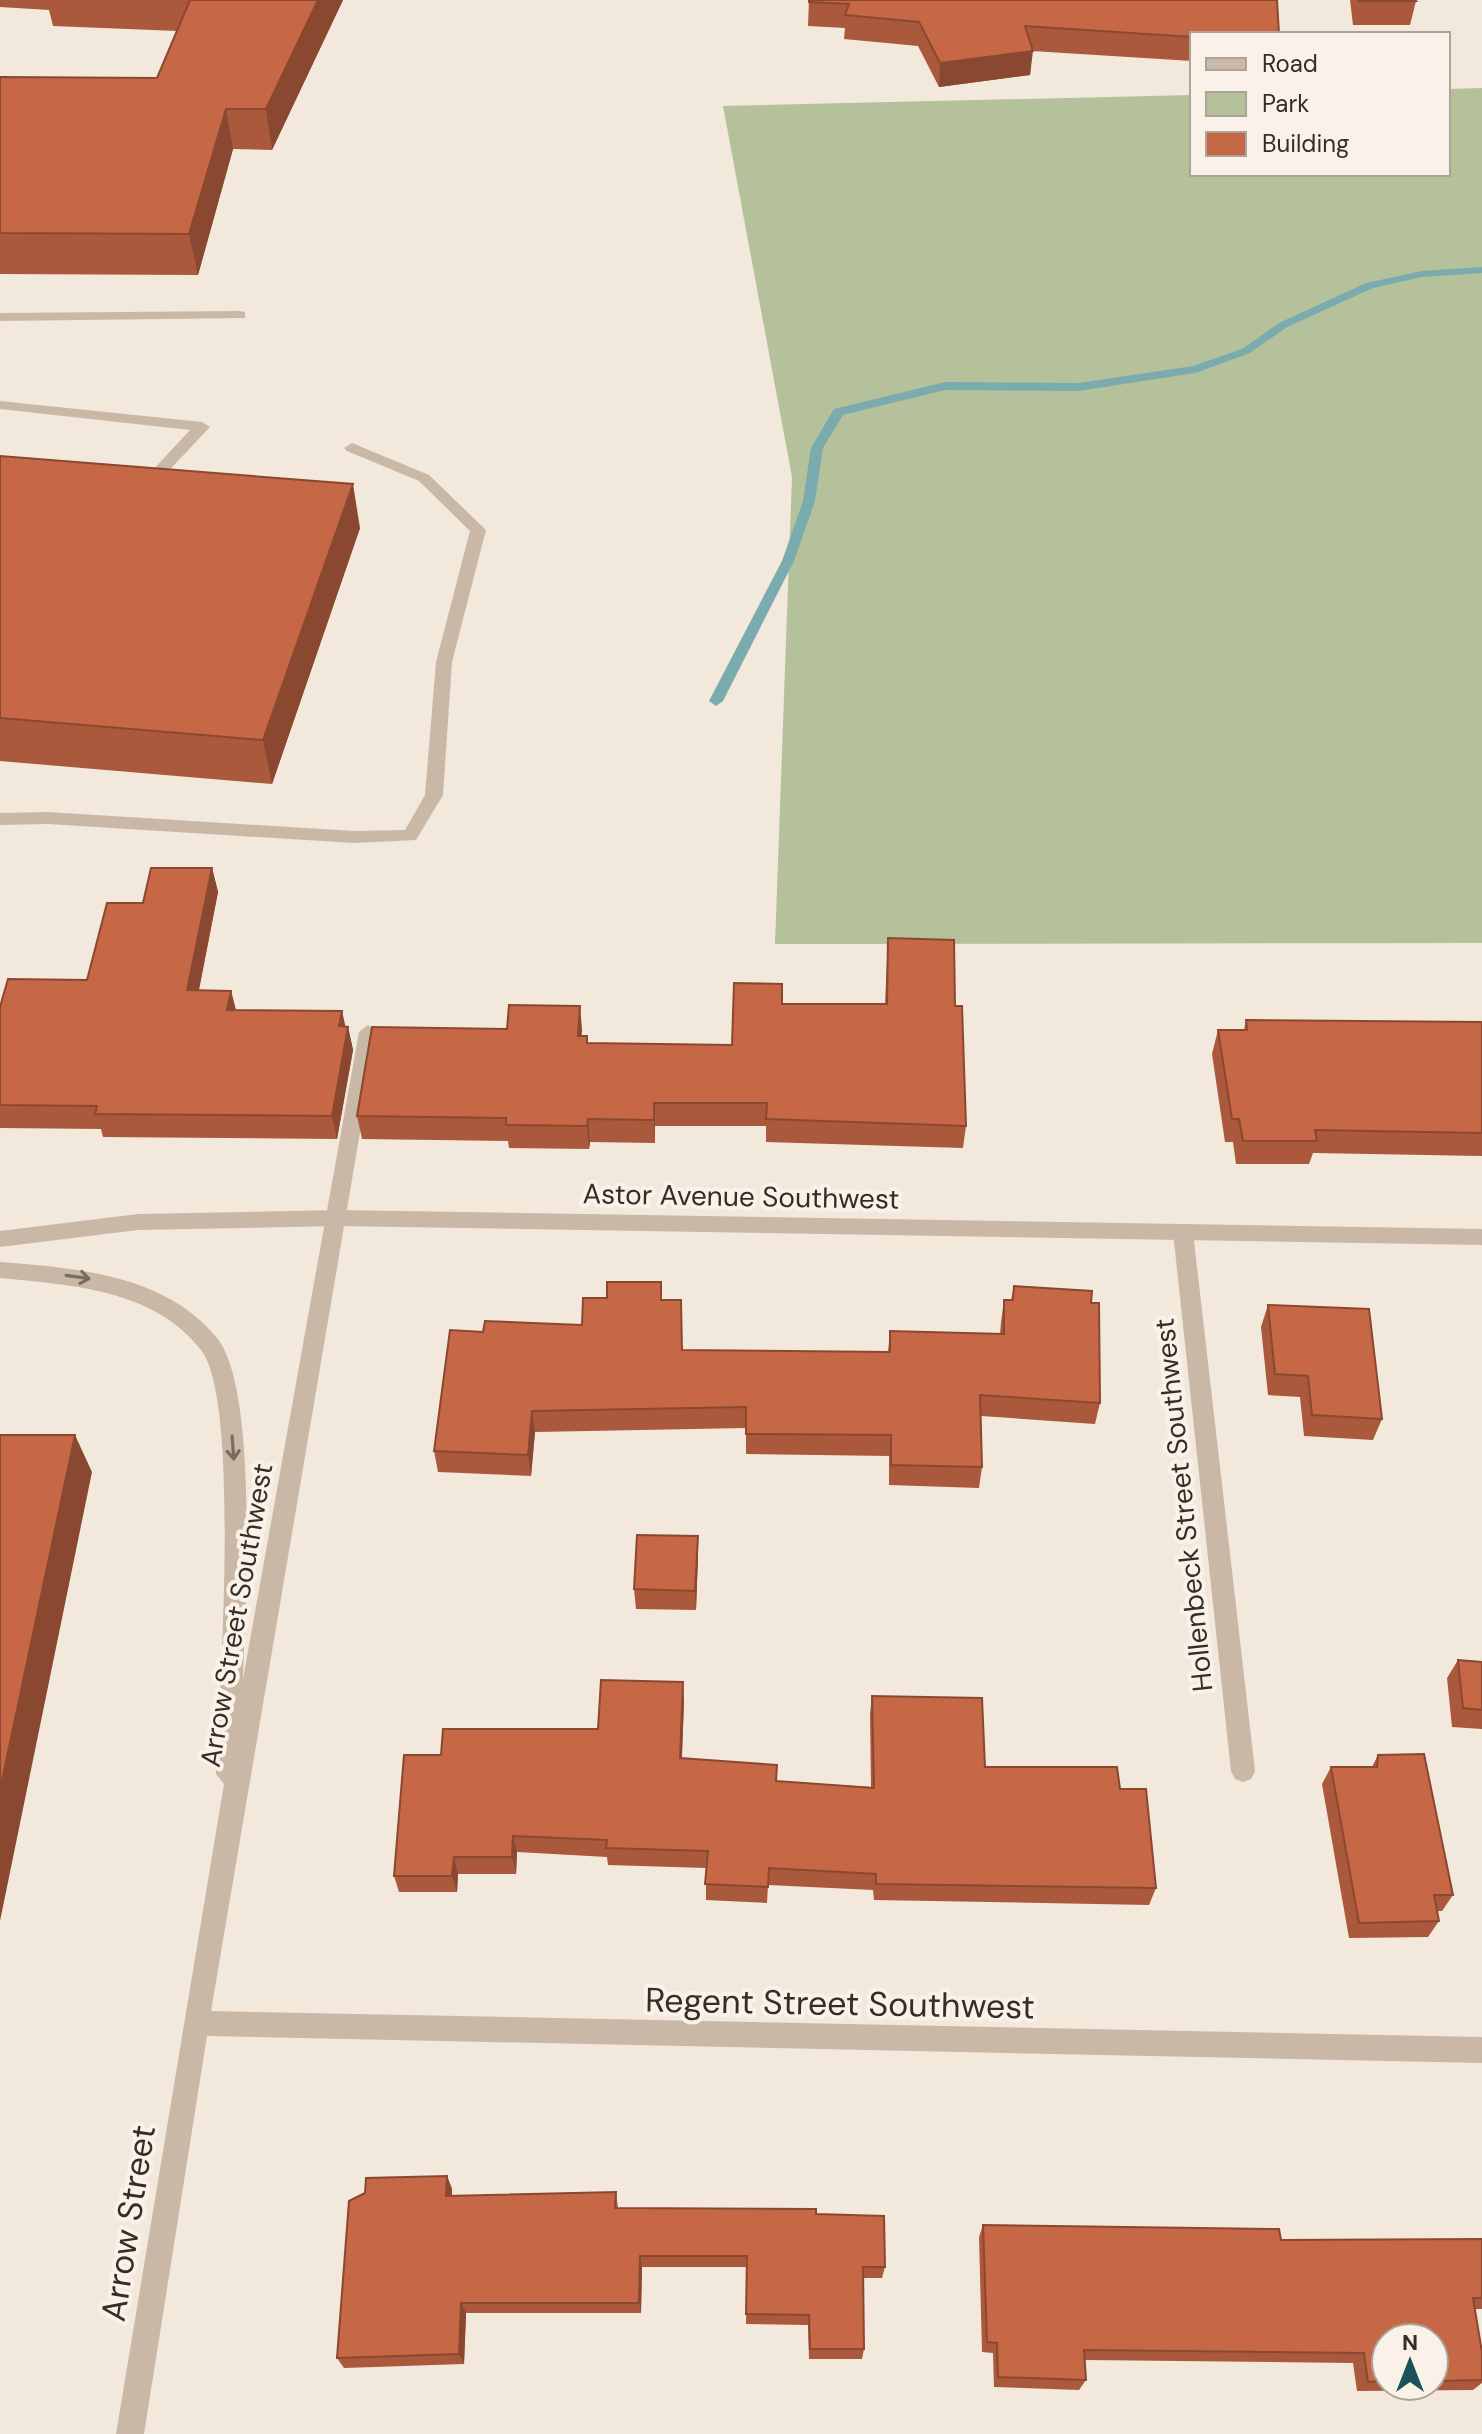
<svg xmlns="http://www.w3.org/2000/svg" width="1482" height="2434" font-family="'DM Sans',sans-serif">
<style>
.green{fill:#b4c19b}
.lines{fill:none;stroke-linecap:round;stroke-linejoin:round}
.stream{fill:#7aacaf;fill-rule:evenodd}
.service{fill:#cab8a7;fill-rule:evenodd}
.minor{fill:#cab8a7;fill-rule:evenodd}
.tertiary{fill:#cab8a7;fill-rule:evenodd}
.wall{fill:#aa593c;fill-rule:evenodd}
.shaded-wall{fill:#8b4831}
.building{fill:#c66746;stroke:#8b4831;stroke-width:2}
.oneway{stroke:#796c61}
.labels{text-anchor:middle;stroke-width:8;stroke-linejoin:round;paint-order:stroke}
.street-label{font-size:28px;fill:#372d28;stroke:#faf2e8}
.near-street-label{font-size:34px;fill:#372d28;stroke:#faf2e8}
</style>
<rect width="100%" height="100%" fill="#f2e8dc"/>
<path class="green" d="M1482,88v855l-707,1 17,-467 -69,-371 469,-11v79h256v-85z"/>
<g class="lines">
<path class="stream" d="M1482,267v6l-60,4 -49,11 -86,39 -37,26 -55,20 -116,18 -134,-1 -102,25 -20,33 -8,53 -21,60 -71,140 -7,5 -7,-5 73,-140 21,-60 8,-53 23,-39 111,-27 134,1 114,-17 49,-17 37,-26 87,-40 56,-12z"/>
<path class="service" d="M240,311l5,1v6l-245,3v-8z
M0,401l202,21 8,5 -51,54 -20,2 -8,-5 3,-3 16,-2 40,-43 -190,-21z
M352,443l77,32 57,55 -34,132 -9,133 -27,45 -62,3 -306,-19 -48,1v-12l48,-1 306,19 51,-1 20,-35 11,-133 34,-131 -51,-50 -72,-30 -3,-3z"/>
<path class="minor" d="M368,1025l9,7 -166,979 1271,26v26l-1275,-27 -63,398h-28l108,-650 -8,-10c3,-77 25,-373 -15,-424 -47,-61 -131,-65 -201,-72v-16c75,6 165,12 217,76 42,52 28,270 26,341l116,-647z
M1183,1224l7,2 3,6 62,539 -4,8 -8,3 -8,-3 -4,-8 -58,-539 3,-6z"/>
<path class="tertiary" d="M337,1210l1145,19v16l-1145,-19 -199,4 -138,17v-16l138,-17z"/>
</g>
<path class="wall" d="M0,0h343l-71,150 -39,-1 -35,126 -198,-1v-197l157,1 20,-47 -124,-5 -4,-16 -49,-3z
M809,0l383,34v27l-160,-10 -2,24 -91,12 -21,-41 -74,-7 1,-11 -37,-2z
M1350,0h65l1,1 -6,24h-57z
M0,456l360,72 -88,256 -272,-23z
M212,868l6,24 -19,98 32,1 5,19 106,1 3,15 3,1 5,23 -16,89 -234,-2 -2,-8 -101,-1v-121l87,-27 56,-77z
M888,938l67,68 11,120 -3,22 -197,-6v-16h-111v17l-65,-1 -1,7 -80,-1 -1,-7 -146,-2 -5,-23 225,-87 -1,7 7,7 144,2 50,-41h103z
M1246,1020l236,2v134l-169,-3 -4,11h-73l-3,-22h-8l-13,-88 6,-24h26z
M1014,1286l77,17 9,100 -5,21 -114,-8 1,51 -3,21 -90,-3v-29l-143,-2v-26l-211,4 -4,44 -93,-4 -4,-21 49,-119 99,-7 80,-25 20,50 206,2 2,-21 110,3 1,-12 3,-22h7z
M1268,1305l114,114 -9,21 -69,-4 -4,-39 -32,-2 -7,-68z
M698,1536v20l-2,54 -60,-1 -2,-20z
M1458,1660l24,2v67l-30,-2 -5,-49z
M872,1696l113,71 135,22 36,99 -7,17 -275,-5 -1,-10 -105,-5 -1,18 -61,-3v-32l-98,-3 -1,-8 -90,-5 -1,22h-58l-1,18h-58l-5,-16 47,-121 157,-26 86,-29 -2,59 95,22 94,6 -1,-73z
M1378,1755l75,140 -11,16h-5l2,10 -11,16 -79,1 -27,-154 9,-17h41z
M447,2176l5,13v7l164,-4 2,16 198,6 69,53 -3,11h-19l1,71 -2,10h-53l-1,-34 -62,-1 1,-57h-105l-1,46h-175l-2,51 -120,4 -7,-10z
M983,2225l298,15 201,-1v70h-7l7,43v31l-9,7 -116,1 -4,-28 -268,-3 1,20 -7,10 -85,-3 -1,-34 -11,-1 -3,-115zM1386,2338h48v48h-48z"/>
<path class="shaded-wall" d="M318,0h25l-71,150 -6,-41z
M1033,51l-3,24 -91,12 1,-24z
M226,109l7,40 -35,126 -9,-41z
M353,484l7,44 -88,256 -9,-44z
M212,868l6,24 -24,122 -7,-24z
M231,991l6,24 -10,-5z
M580,1006l2,23 -2,31 -2,-24z
M342,1011l5,23 1,-7 5,23 -16,89 -5,-23z
M654,1103l1,23v17l-1,-23z
M588,1119l2,23 -1,7 -2,-23z
M532,1411l3,21 -4,44 -3,-21z
M75,1435l17,37 -92,449v-131z
M698,1536v20l-2,54 -1,-19z
M683,1682l1,18 -3,76 -1,-18z
M513,1836l4,16 -1,22 -4,-17z
M454,1857l4,17 -1,18 -5,-16z
M447,2176l5,13 -1,19 -5,-12z
M640,2256l2,11 -1,46 -2,-10z
M461,2303l5,10 -2,51 -5,-10z"/>
<path class="building" d="M190,0h128l-52,109h-40l-37,125 -189,-1v-156l157,1z
M809,0h468l2,34h-87v3l-167,-11 8,25 -93,12 -21,-41 -74,-7 4,-11 -40,-2z
M1358,0h57l1,1h-58z
M0,456l353,28 -90,256 -263,-22z
M151,868h61l-25,122 44,1 -4,19 115,1 -3,15 9,1 -16,89 -237,-2 2,-8 -97,-1v-98l8,-28 79,1 20,-77h36z
M888,938l66,2 1,66h7l4,120 -200,-7 1,-16h-113v17l-66,-1 -1,7 -81,-1v-7l-149,-2 15,-89 135,2 2,-24 71,1 -2,30h9v7l145,2 2,-62 48,1v20h105z
M1246,1020l236,2v111l-167,-3 2,11h-74l-4,-22h-7l-14,-89h29z
M607,1282h54v18h20l1,50 208,2v-21l114,3v-34h9l1,-14 78,5 -1,12h8l1,100 -120,-8 2,72 -91,-2v-30l-145,-1v-27l-214,4 -4,44 -94,-4 16,-121 33,2 2,-11 97,4 1,-27h24z
M1268,1305l101,4 13,110 -70,-4 -4,-39 -33,-2z
M0,1435h75l-75,355z
M637,1535l61,1 -3,55 -61,-2z
M1458,1660l24,2v48l-19,-2z
M601,1680l82,2 -3,76 97,7 -1,16 98,7 -2,-92 110,2 3,69h132l3,22h26l10,99 -280,-4v-10l-107,-6 -1,19 -63,-3 3,-33 -102,-3 1,-8 -94,-4 -1,21h-58l-2,19h-58l10,-121h37l2,-26h155z
M1424,1754l29,141h-19l5,26 -80,2 -28,-156h46l1,-12z
M447,2176l-1,20 170,-4 -1,16 201,1v5l68,2 1,51h-22l1,82h-54l-1,-34 -63,-1 1,-58h-107l-1,47h-178l-2,51 -122,4 12,-157 16,-8 1,-15z
M983,2225l296,4 2,11 201,-1v59h-9l9,54v28l-48,1v-43h-48v43l-18,1 -4,-29 -280,-3 2,30 -88,-3 -1,-34 -10,-1z"/>
<defs><path id="oneway-shaft" d="M-6 0H5M1.5-3L5.5 0L1.5 3" fill="none" stroke-width="1.6" stroke-linecap="round" stroke-linejoin="round" transform="scale(2)"/></defs>
<g class="oneway">
<use href="#oneway-shaft" transform="translate(78 1277) rotate(8)"/>
<use href="#oneway-shaft" transform="translate(233 1448) rotate(86)"/>
</g>
<g class="labels">
<g class="street-label">
<text transform="translate(741 1196) rotate(1)" y="10">Astor Avenue Southwest</text>
<text transform="translate(1183 1505) rotate(-96)" y="10">Hollenbeck Street Southwest</text>
<text transform="translate(236 1615) rotate(-80)" y="10">Arrow Street Southwest</text>
</g>
<g class="near-street-label">
<text transform="translate(840 2003) rotate(1)" y="12">Regent Street Southwest</text>
<text transform="translate(128 2223) rotate(-81)" y="12">Arrow Street</text>
</g>
</g>
<rect x="1190" y="32" width="260" height="144" fill="#faf2e8" stroke="#aca39b" stroke-width="2"/>
<rect x="1206" y="58" width="40" height="12" fill="#cab8a7" stroke="#aca39b" stroke-width="2"/>
<text x="1262" y="72" font-size="24" fill="#372d28">Road</text>
<rect x="1206" y="92" width="40" height="24" fill="#b4c19b" stroke="#aca39b" stroke-width="2"/>
<text x="1262" y="112" font-size="24" fill="#372d28">Park</text>
<rect x="1206" y="132" width="40" height="24" fill="#c66746" stroke="#aca39b" stroke-width="2"/>
<text x="1262" y="152" font-size="24" fill="#372d28">Building</text>
<g transform="translate(1410 2362)"><circle r="38" fill="#faf2e8" stroke="#aca39b" stroke-width="2"/>
<path d="M0-6L14 30L0 20L-14 30Z" fill="#1d5358"/>
<text y="-12" font-size="22" font-weight="bold" text-anchor="middle" fill="#372d28">N</text>
</g>
</svg>
